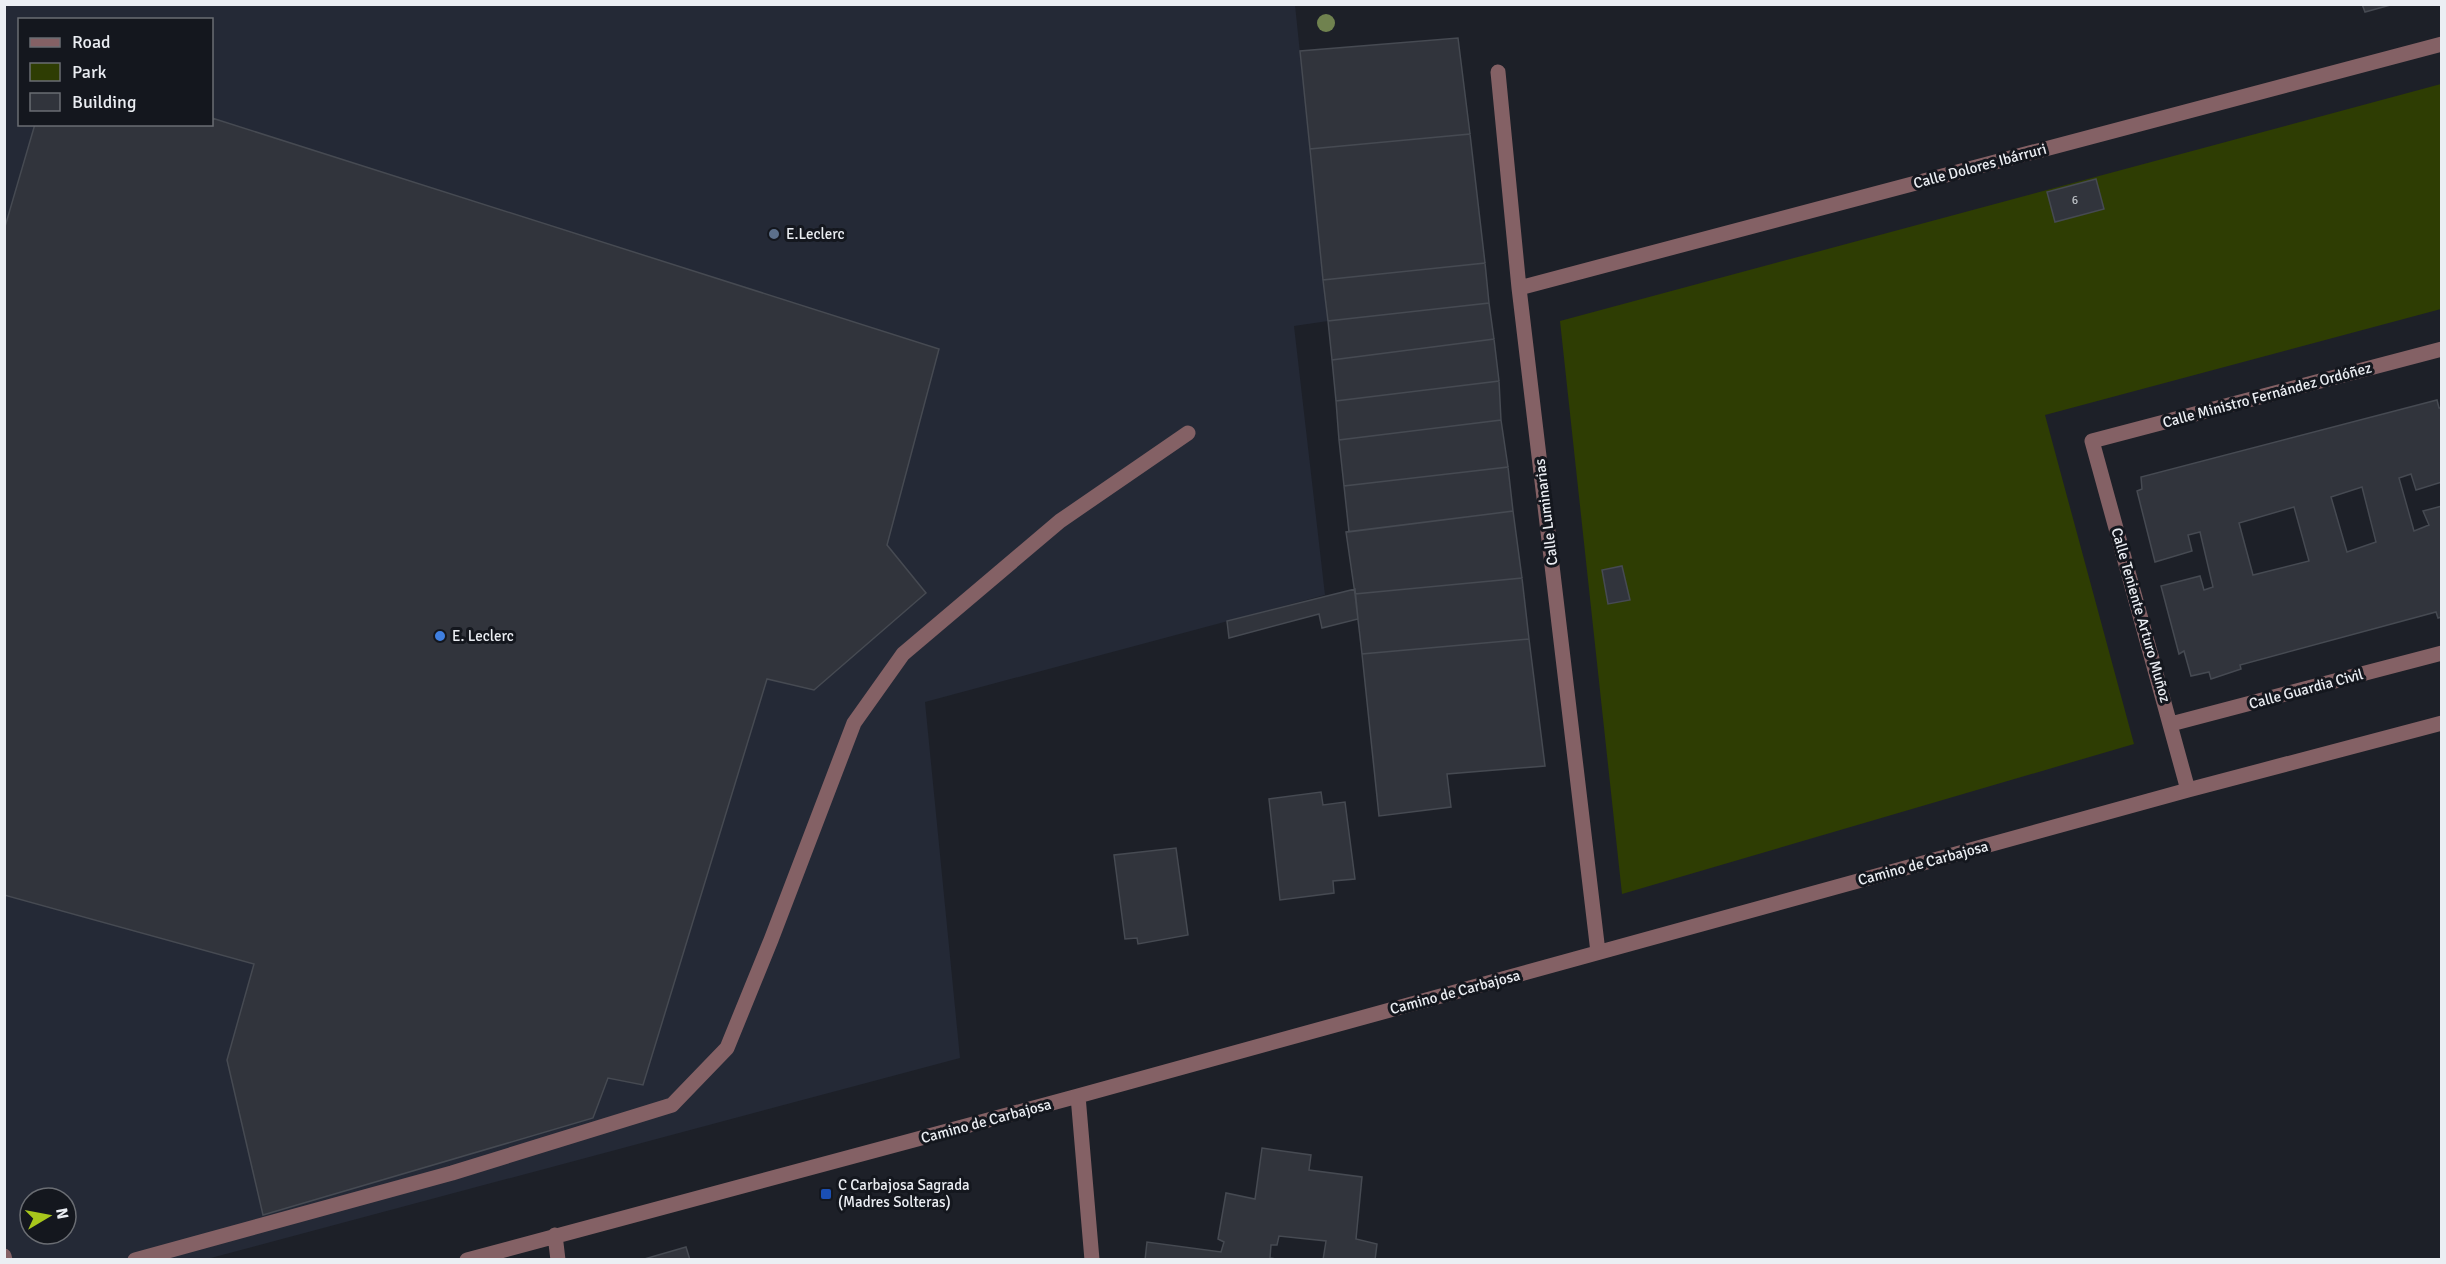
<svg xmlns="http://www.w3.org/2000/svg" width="2446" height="1264" font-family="Signika,sans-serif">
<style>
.built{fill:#242936;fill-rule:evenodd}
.green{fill:#2e3d03}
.building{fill:#31343c;stroke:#464a52;stroke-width:1.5;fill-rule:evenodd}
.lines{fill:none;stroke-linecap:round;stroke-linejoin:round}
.lane{stroke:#846165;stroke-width:15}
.street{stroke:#846165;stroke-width:15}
.tree{fill:#70824f}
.service-dot{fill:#5c6f8a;stroke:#14171e;stroke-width:2}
.shop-dot{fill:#3f7fe0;stroke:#14171e;stroke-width:2}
.transit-dot{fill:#1a4fb4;stroke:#14171e;stroke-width:2}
.labels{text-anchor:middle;stroke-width:6;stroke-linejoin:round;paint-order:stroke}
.number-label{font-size:12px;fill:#bcc0c5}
.street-label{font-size:15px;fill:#ebeef3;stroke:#14171e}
.poi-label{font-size:15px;fill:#ebeef3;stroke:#14171e;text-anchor:start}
</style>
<rect width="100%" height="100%" fill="#1d2028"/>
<path class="built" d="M5,5h1290l33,316 -34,5 31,269 -400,107 35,356 -753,201 -202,1zM20,20h192v104h-192zM30,1198h36v36h-36z"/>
<path class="green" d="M2441,84v225l-396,106 89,329 -512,150 -62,-573z"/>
<path class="building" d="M2362,4h32l-29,8z
M1458,38l12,96 -160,15 -10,-98z
M212,118l727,231 -52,196 39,48 -112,97 -47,-11 -124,406 -35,-7 -15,40 -330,97 -36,-155 27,-96 -250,-69v-665l31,-106h177z
M1470,134l15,129 -162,17 -13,-131z
M2096,179l8,30 -49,13 -8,-30z
M1485,263l4,40 -161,18 -5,-41z
M1489,303l5,36 -162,21 -4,-39z
M1494,339l5,42 -163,20 -4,-41z
M1499,381l2,39 -162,20 -3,-39z
M2437,400l2,8h3v74l-26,8 -5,-16 -12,4 15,53 15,-6 -6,-14 19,-5v111l-4,1 -2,-6 -196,53 1,4 -30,10 -2,-7 -18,4 -7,-25 -5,3 -18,-68 39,-10 4,14 9,-3 -13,-55 -12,3 4,16 -37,11 -18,-71 5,-2 -1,-12zM2362,487l14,55 -29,10 -16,-55zM2294,507l15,54 -56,14 -14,-52z
M1501,420l7,47 -164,19 -5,-46z
M1508,467l5,44 -164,21 -5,-46z
M1513,511l9,67 -167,16 -9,-62z
M1622,566l8,34 -22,4 -6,-34z
M1522,578l7,61 -167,15 -7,-60z
M1355,589l3,30 -36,9 -3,-14 -90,24 -2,-17z
M1529,639l16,127 -98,8 4,33 -72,9 -17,-162z
M1321,792l2,13 22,-3 10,77 -22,2 1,12 -54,7 -11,-101z
M1176,848l12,87 -50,9 -1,-6 -12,1 -11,-84z
M1262,1148l49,7 -2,15 53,7 -6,62 21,5 -2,16h-52l3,-19 -47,-5 -2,9h-6l-1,13 12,2h-137l2,-18 74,10 3,-10 -6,-3 8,-46 29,6z
M686,1247l4,13h-49z"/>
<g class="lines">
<path class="lane" d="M4,1256l1,4
M135,1260l317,-87 220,-68 55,-57 44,-108 83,-217 49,-69 157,-133 128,-88"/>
<path class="street" d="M1498,72l21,216 79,664
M1519,288l923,-244
M2171,724l271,-71
M2188,790l-96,-349 350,-92
M1078,1096l14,164
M555,1235l3,25
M467,1260l611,-164 1110,-306 254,-67"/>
</g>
<circle class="tree" cx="1326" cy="23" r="9"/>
<circle class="service-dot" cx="774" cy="234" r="6"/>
<circle class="shop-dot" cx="440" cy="636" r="6"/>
<rect class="transit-dot" x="820" y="1188" width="12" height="12" rx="3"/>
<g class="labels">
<g class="number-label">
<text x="2075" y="204">6</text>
</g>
<g class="street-label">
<text transform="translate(1980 166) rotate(-15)" y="5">Calle Dolores Ibárruri</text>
<text transform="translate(2267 395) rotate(-15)" y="5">Calle Ministro Fernández Ordóñez</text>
<text transform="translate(1546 512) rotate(-97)" y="5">Calle Luminarias</text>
<text transform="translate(2141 615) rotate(74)" y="5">Calle Teniente Arturo Muñoz</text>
<text transform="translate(2306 689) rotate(-15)" y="5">Calle Guardia Civil</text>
<text transform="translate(1923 863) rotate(-15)" y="5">Camino de Carbajosa</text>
<text transform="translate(1455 992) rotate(-15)" y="5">Camino de Carbajosa</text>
<text transform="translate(986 1121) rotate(-15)" y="5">Camino de Carbajosa</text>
</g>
<g class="poi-label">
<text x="786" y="239">E.Leclerc</text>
<text x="452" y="641">E. Leclerc</text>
<text x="838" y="1190">C Carbajosa Sagrada<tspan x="838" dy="17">(Madres Solteras)</tspan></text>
</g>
</g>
<rect width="2446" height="1264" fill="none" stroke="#ebeef3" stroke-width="12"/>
<rect x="18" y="18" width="195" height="108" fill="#14171e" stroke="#6a6d73" stroke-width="1.5"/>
<rect x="30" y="38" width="30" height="9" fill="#846165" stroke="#6a6d73" stroke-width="1.5"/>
<text x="72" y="48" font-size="18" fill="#ebeef3">Road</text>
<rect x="30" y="63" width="30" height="18" fill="#2e3d03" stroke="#6a6d73" stroke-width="1.5"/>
<text x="72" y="78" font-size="18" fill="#ebeef3">Park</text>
<rect x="30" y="93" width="30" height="18" fill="#31343c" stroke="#6a6d73" stroke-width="1.5"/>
<text x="72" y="108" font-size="18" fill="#ebeef3">Building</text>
<g transform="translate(48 1216) rotate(80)"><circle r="28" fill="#14171e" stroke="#6a6d73" stroke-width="1.5"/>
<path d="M0-4.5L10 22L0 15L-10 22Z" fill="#a8c71c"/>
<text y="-9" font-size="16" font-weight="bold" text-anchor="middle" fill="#ebeef3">N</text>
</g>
</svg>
